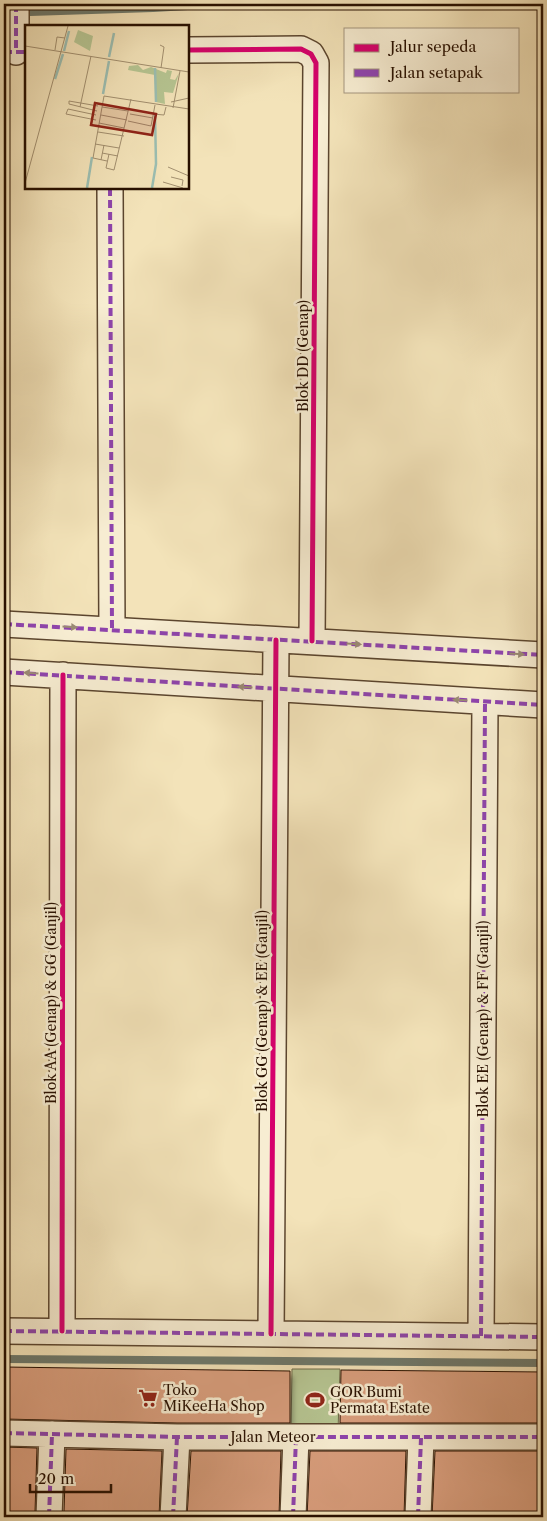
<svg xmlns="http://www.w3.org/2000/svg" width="547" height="1521" font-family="'Libre Caslon Text',serif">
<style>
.green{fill:#b6c592;stroke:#6f6a49}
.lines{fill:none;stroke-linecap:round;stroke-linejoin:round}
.stream{stroke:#6d786b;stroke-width:8}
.building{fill:#d89d7c;stroke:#281000;filter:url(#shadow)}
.minor-casing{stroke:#5b452e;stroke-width:28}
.minor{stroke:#f7edd2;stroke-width:25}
.quiet{stroke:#8e44ad;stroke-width:4;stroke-dasharray:8 4;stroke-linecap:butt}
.cycleway-casing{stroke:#f7edd2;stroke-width:8}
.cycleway{stroke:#d6006c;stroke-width:5}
.oneway{fill:#9a8a74}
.labels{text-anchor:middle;stroke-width:5;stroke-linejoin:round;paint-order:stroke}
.street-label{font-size:14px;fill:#281000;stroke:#f7edd2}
.poi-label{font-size:14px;fill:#281000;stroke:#f7edd2;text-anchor:start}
.inset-river{fill:none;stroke:#9bbeb2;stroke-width:2.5}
.inset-road{fill:none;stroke:#a28f6f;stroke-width:1}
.view{fill:#8f2418;fill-opacity:0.15;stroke:#8f2418;stroke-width:2.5}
.inset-edge{fill:none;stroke:#281000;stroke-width:2.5}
</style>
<defs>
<filter id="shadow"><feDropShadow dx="3" dy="5.5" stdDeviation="2.5" flood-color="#0004"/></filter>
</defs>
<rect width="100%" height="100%" fill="#f3e3b9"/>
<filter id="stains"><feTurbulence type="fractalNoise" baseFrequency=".004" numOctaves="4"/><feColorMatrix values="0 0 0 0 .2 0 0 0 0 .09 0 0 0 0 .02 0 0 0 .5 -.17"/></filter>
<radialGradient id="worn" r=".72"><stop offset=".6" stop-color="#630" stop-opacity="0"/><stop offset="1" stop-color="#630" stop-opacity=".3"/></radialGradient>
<path class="green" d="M292,1369h48l-2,62 -47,-1z"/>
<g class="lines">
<path class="stream" d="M30,12l123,-4 69,-4
M4,1359l539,4"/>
</g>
<path class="building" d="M4,1367l286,4v52h-113l-173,-4z
M341,1370l202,2v51h-203z
M4,1447l33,1 -2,64h-10l-1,5h-20z
M66,1449l96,2 -3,66h-90v-5h-5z
M191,1451h90l-2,66h-92z
M310,1451h96l-2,66h-97z
M435,1451h108v66h-111z"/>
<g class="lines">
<g class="minor-casing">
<path id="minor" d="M16,4v48
M188,50l113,-1 10,5 5,9 -4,578
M110,188l2,442
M4,624l539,31
M4,672l539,33
M4,1331l539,6
M62,1331l1,-656
M271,1334l5,-694
M481,1336l4,-634
M4,1433l173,4h366
M49,1517l3,-83
M173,1517l4,-80
M293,1517l3,-80
M418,1517l3,-79"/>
</g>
<use href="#minor" class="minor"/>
<path class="quiet" d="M16,4v48
M4,52h22
M110,188l2,442
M4,624l539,31
M4,672l539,33
M4,1331l539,6
M481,1336l4,-634
M4,1433l173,4h366
M49,1517l3,-83
M173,1517l4,-80
M293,1517l3,-80
M418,1517l3,-79"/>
<g class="cycleway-casing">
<path id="cycleway" d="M188,50l113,-1 10,5 5,9 -4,578
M62,1331l1,-656
M271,1334l5,-694"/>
</g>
<use href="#cycleway" class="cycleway"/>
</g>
<defs><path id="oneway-solid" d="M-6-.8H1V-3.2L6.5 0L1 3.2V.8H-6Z" transform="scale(1.25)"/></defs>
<g class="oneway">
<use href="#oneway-solid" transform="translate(70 627) rotate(3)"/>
<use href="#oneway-solid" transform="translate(354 644) rotate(3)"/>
<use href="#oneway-solid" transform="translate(517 654) rotate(3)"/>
<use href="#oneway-solid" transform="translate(31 673) rotate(-176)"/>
<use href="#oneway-solid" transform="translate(245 687) rotate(-176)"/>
<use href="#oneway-solid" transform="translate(460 700) rotate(-176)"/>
</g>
<defs>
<g id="supermarket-bare" transform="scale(1.5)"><path d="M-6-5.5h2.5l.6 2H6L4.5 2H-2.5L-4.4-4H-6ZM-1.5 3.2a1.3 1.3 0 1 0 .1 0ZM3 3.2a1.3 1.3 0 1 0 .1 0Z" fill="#8f2418" stroke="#f7edd2" stroke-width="2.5" paint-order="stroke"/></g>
<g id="stadium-bare" transform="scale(1.5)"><path d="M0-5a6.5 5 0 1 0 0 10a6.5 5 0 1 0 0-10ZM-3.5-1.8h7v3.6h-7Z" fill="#8f2418" stroke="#f7edd2" stroke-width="2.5" paint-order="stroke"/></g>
</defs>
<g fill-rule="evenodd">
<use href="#supermarket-bare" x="148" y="1398"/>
<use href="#stadium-bare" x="315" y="1400"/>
</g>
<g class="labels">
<g class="street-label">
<text transform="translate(303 356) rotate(-90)" y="5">Blok DD (Genap)</text>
<text transform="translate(51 1003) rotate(-90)" y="5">Blok AA (Genap) &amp; GG (Ganjil)</text>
<text transform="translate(262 1011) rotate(-90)" y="5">Blok GG (Genap) &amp; EE (Ganjil)</text>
<text transform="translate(483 1019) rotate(-90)" y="5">Blok EE (Genap) &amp; FF (Ganjil)</text>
<text x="273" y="1442">Jalan Meteor</text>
</g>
<g class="poi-label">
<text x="163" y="1395">Toko<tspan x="163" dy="16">MiKeeHa Shop</tspan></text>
<text x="330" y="1397">GOR Bumi<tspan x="330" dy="16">Permata Estate</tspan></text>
</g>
</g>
<g transform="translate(25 25)">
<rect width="164" height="164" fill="#f3e3b9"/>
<path d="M53,5l15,6 -3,15 -16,-9zM113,40l5,5 8,-3 15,6 1,-3 5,1 -2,8 5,1 4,-7 -6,20 -9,-1 1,12 -9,-2 -1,-27 -27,-5 1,-4z" fill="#b6c592"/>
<path class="inset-river" d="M39,26l5,-20M84,32l5,-24M130,43l1,34M30,54l8,-25M78,69l6,-33M62,163l5,-31M127,163l4,-24 -1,-49"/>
<path class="inset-road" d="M135,20l4,2 -3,21M0,21l164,26M30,25l2,-13 8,1M79,71l85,13M79,71l-11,62 14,3M44,76v3l28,7M44,76l29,5M146,77l18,-4M55,82l11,-51M77,82l26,4M148,83l7,-37M105,89l23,4M128,89l11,1 2,-8M76,90l26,5M71,95l-30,-6 2,-5 28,6M103,96l23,5 4,-21M74,98l25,5M73,107l26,4M70,119l24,4M77,128l16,3M84,129l-3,14 8,2 17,-71M76,135l3,-15M143,142l21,9M146,152l12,3 -1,6M138,157l20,6M0,158l43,-157"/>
<path class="view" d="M70,78l61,11 -4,21 -61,-10z"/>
<rect width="164" height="164" class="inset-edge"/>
</g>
<rect width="547" height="1521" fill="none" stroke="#f3e3b9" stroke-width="20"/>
<rect x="5" y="5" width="537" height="1511" fill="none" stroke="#281000" stroke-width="2.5"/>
<rect x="10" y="10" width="527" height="1501" fill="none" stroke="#281000"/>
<rect x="344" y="28" width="175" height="65" fill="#f7edd2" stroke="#a4957e"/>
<rect x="354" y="44" width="25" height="8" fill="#d6006c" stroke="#a4957e"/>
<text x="390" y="52" font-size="15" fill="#281000">Jalur sepeda</text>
<rect x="354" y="69" width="25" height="8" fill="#8e44ad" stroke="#a4957e"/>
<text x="390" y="78" font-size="15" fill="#281000">Jalan setapak</text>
<path d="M30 1484v8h81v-8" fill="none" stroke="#281000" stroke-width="2.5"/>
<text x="38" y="1484" font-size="15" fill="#281000" stroke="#f7edd2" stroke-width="4" paint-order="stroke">20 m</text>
<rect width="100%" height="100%" filter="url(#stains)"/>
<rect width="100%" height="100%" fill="url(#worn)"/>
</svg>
